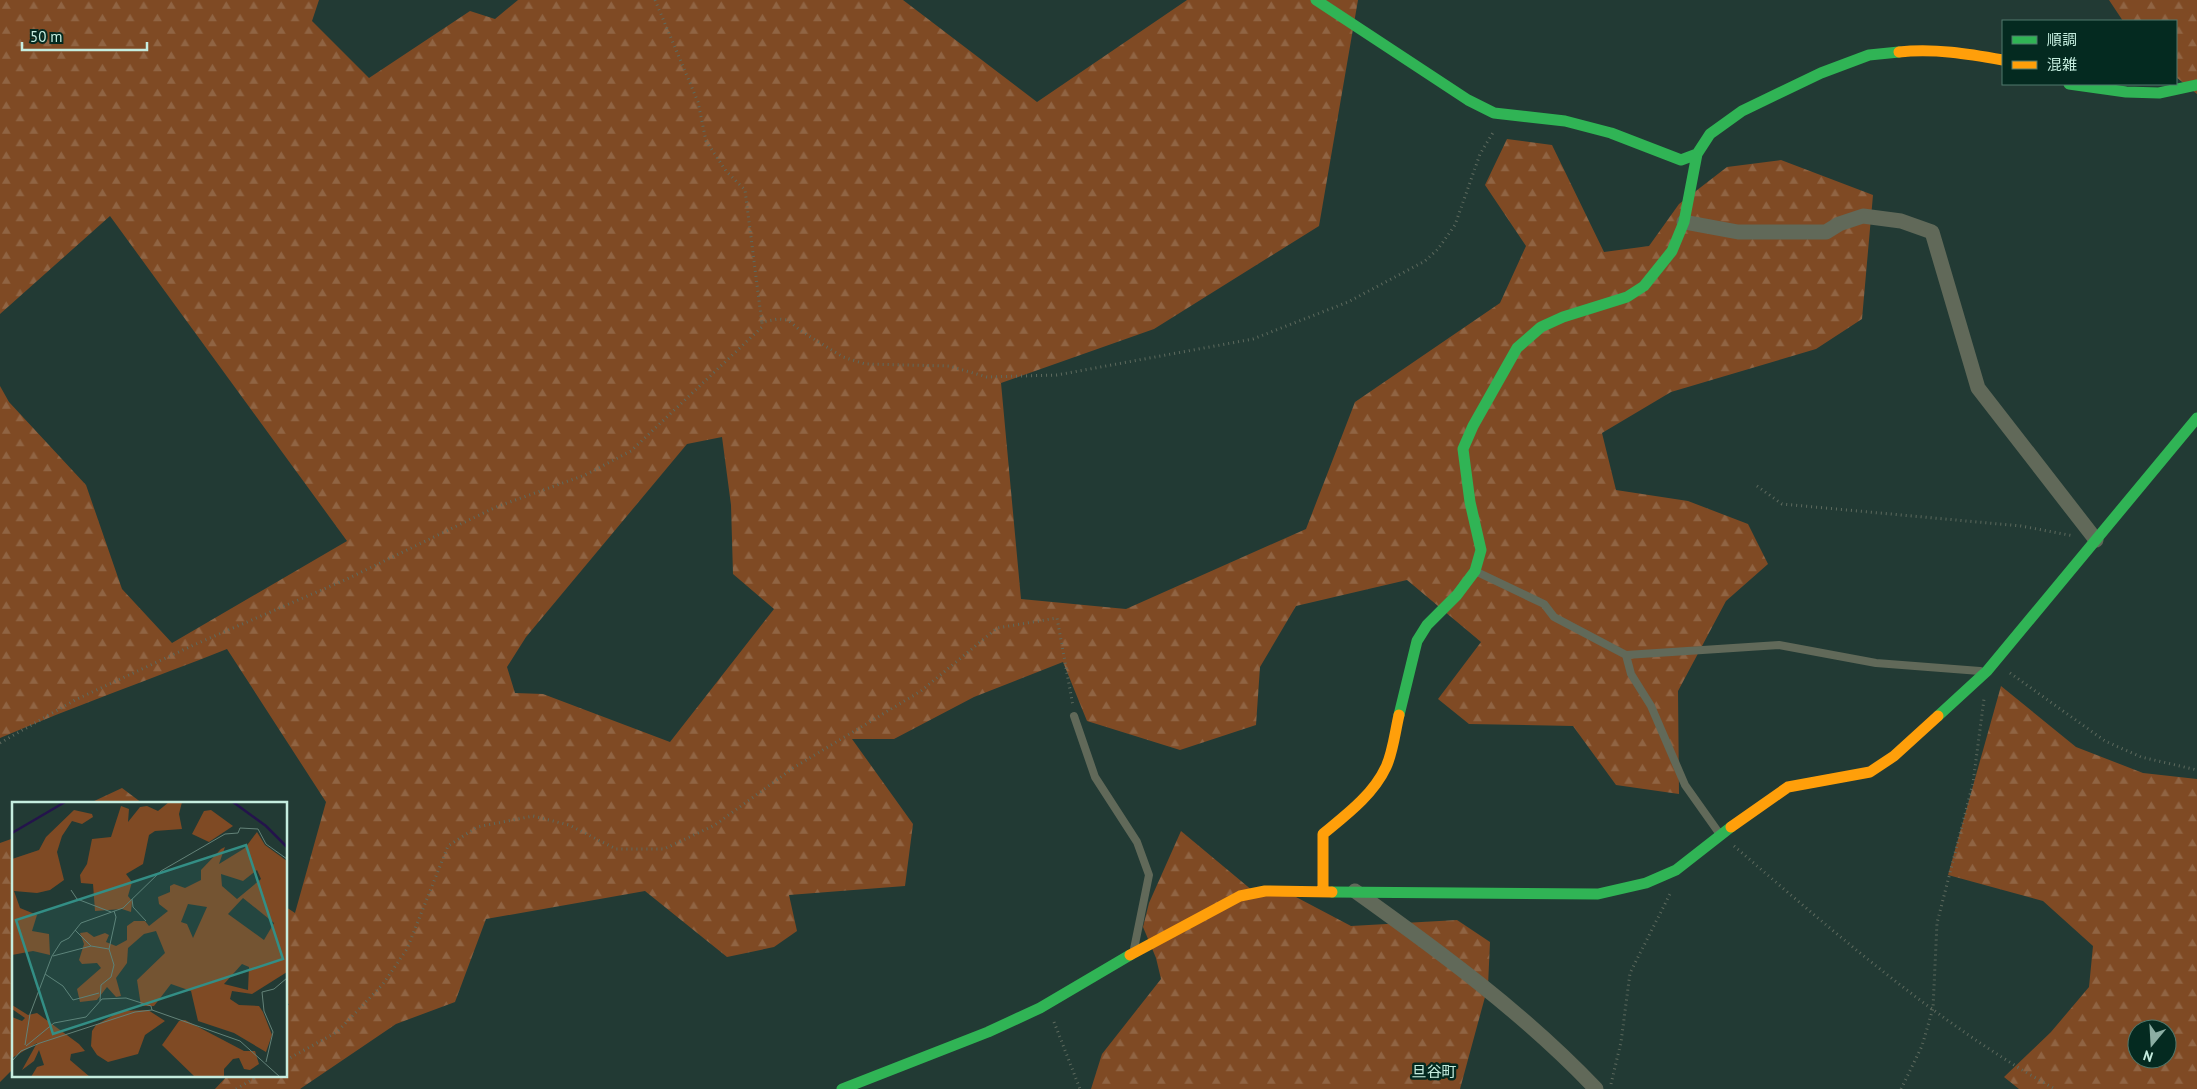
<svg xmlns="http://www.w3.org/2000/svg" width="2197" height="1089" font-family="'PT Sans','Noto Sans JP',sans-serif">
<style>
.forest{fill:url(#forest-firs);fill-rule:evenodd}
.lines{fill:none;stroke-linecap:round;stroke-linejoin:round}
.path{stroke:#5e6a5e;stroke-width:3;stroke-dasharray:1 4;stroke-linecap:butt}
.lane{stroke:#616959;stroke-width:8}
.street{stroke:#616959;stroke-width:15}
.fast{stroke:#30b455;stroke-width:11}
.slow{stroke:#ff9f0a;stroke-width:11}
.labels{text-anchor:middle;stroke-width:5;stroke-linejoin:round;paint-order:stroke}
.neighbourhood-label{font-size:15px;fill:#c5eddf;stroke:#042a20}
.inset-river{fill:none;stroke:#24134c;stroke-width:2.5}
.inset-road{fill:none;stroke:#638278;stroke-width:1}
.view{fill:#338e85;fill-opacity:0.15;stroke:#338e85;stroke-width:2.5}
.inset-edge{fill:none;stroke:#c5eddf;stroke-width:2.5}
</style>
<defs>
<pattern id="forest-firs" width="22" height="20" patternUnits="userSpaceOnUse" patternTransform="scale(1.25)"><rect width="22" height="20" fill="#7f4a24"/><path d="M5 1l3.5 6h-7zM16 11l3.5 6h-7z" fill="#906443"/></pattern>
</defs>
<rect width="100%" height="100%" fill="#223a34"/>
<path class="forest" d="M0,0h319l-7,21 57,57 101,-67 25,8 23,-19h385l134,102 150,-102h171l-39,226 -165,103 -153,54 20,216 105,10 180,-80 49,-127 145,-99 26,-57 -41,-61 22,-46 45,6 52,107 45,-6 30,-42 48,-37 54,-7 92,35 -11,124 -46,30 -145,43 -69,41 14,57 72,11 60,23 20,40 -42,37 -48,90 1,103 -63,-9 -43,-59 -104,-2 -31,-25 43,-57 -74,-62 -111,26 -36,61 -4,58 -76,25 -93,-29 -24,-59 -89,35 -80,42h-42l61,85 -8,62 -116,9 8,36 -23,16 -47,10 -82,-66 -159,28 -31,83 -59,22 -96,65h-85l13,-14h58v-67l3,-4 -3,-1v-96l9,6 31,-111 -99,-153c-76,30 -152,57 -227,89v-352l9,16 77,83 36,104 50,54 175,-102 -237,-325 -110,98zM722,437l9,68 2,69 41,35 -104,133 -127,-48 -28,-1 -8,-26 19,-30 161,-193z
M2109,0h88v94l-21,-17v-56h-53z
M2001,686l75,61 67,26 54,6v310h-178l-15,-12 47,-45 38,-45 4,-41 -50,-45 -95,-26zM2137,1029h30v30h-30z
M122,788l20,15h-52z
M1181,831l72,60 43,6 55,29 106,-6 33,22 -2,44 -28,103h-369l11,-35 59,-75 -5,-21 -13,-31 6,-24z
M14,838v230l-14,14v-239z"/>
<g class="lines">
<path class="path" d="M655,0l43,102 8,39 20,30 19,19 17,134
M1757,486l25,18 239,22 53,10
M2010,673l95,68 36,16 56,13
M0,743l75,-43 121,-56 151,-65 149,-72 89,-32 46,-24 131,-124v-5l16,-3 10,1 13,11 42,26 22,7 84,2 38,11 70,-2 196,-36 95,-37 77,-41 13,-12 17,-24 25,-71 14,-23
M1734,846c101,87 204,178 321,243
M1054,1022l26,67
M286,1060l51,-28 46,-48 24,-35 41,-103 29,-19 56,-11 36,9 47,24h48l51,-24 78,-57 128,-77 76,-63 60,-10 16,88
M1611,1084l10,-42 9,-69 40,-79
M236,1089l24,-14
M1901,1089l21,-43 11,-38 4,-85 36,-140 11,-84"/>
<path class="lane" d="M1477,572l67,32 10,13 72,38 153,-10 97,18 104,8
M1626,655l5,19 20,32 34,79 34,48
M1074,716l21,61 42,65 12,33 -15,74"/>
<path class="street" d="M1684,222l54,10h88l13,-8 24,-8 38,5 31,11 46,156 118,152
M1355,891c84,60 170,123 241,198"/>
<path class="fast" d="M1316,0l152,100 26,13 71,8 46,12 70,27 16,-6 13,-20 32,-23 79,-38 48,-18 30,-3
M2069,84l57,8 33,1 38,-8
M1399,715l18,-74 10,-16 30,-30 18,-24 6,-21 -11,-48 -7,-53 10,-23 44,-78 24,-21 22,-10 64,-20 17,-11 28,-35 12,-29 13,-68
M1938,716l49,-45 210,-253
M1332,892l266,2 48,-11 30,-13 55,-43
M842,1089l146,-57 52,-24 90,-53"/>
<path class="slow" d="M1899,52c35,-4 70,2 104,8
M1731,827l57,-40 82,-15 24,-16 44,-40
M1323,891v-57c23,-19 50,-39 63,-67 7,-15 9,-35 13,-52
M1130,955l110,-59 25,-5 67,1"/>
</g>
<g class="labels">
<g class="neighbourhood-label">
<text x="1434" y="1077">旦谷町</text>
</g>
</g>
<g transform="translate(12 802)">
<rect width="275" height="275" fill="#223a34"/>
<path d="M157,0h13l-3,12 3,15 -27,2 -6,4 -6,29 -17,10 6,8 -4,14 4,5 -1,11 -9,-3 -27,2 -2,-27 -12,-1 -1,-8 7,-11 5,-25 19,-2 10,-31 8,3 -1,13 12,-15 7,-1 11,5zM62,8l18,4 1,3 -11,7 -10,-3 -10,15 -5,16 7,28 -14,10 -13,3 -23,-2 6,17 17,7 -5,16 17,3 1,21 -17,-4 -21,4v-96l27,-9 7,-13zM199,8l22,16 -24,16 -17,-8 12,-23zM245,30l8,13 22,16v111l-35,22 -20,-3 -2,8 9,6 20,1 4,6 9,23 -6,17 -32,-19 -36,-12 -7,-30 -20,-7 -17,22h-13l-4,-26 28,-27 -9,-22 -12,3 -16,14 -1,15 -11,15 5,18 -5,1 -9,-10 -10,13 -17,2 -3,-13 24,-21 -4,-5 -15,1 -3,-4 5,-16 -4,-11 7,-1 7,5 11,-4 4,2 -3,7 10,4 11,-6v-14l7,-5h11l4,5 19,-15 -9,-7 -1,-7 12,-5v-6l4,-2 11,4 16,-8v-10l20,-21 4,-2 -6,17 26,-16zM245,68l4,9 -24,20 -15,-13 -1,-12 22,7zM231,96l31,25 -10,17 -36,-26zM176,102l19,3 -14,31 -6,-14 -6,-2zM230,162l7,3 -1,23 -24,-6zM0,203l16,10 9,-2 42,31 6,7 -14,3 -1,6 20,17h-59l6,-10 7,-2 -5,-15 -5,11 -12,9 15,-27 -25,15v-41l10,4 3,-3 -13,-9zM136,208l17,11 -20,14 -7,19 -30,8 -11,-7 -6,-9 1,-15 4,-6 25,-14zM173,218l59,31h11l4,13 -9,6 -6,-1 -5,-11 -6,1 -9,10v8h-29l-33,-32 17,-24z" fill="#7f4a24" fill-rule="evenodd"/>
<path class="inset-river" d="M221,0l33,24 21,21M0,31l53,-31"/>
<path class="inset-road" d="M59,88l6,9 34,13M120,97l1,8 13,14M63,128l16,16M41,154l38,-10 18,3M33,172l18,12 10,14 26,-7M88,199l1,-16 10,-8 3,-12 -5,-16 7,-32 -2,-6M13,243l5,-31 22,-58 9,-14 8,-4 12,-15 42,-15 38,-37 64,-37 13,-1 2,-5 18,1 8,15 21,15M14,244l28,-23 32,-6 16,-18 24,-1 25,8 1,4M0,259l9,-10 19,-8 95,-31 17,-2 88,31 40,36M254,260l7,-30 -9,-21 -2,-19 12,-3 13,-11"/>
<path class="view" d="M234,43l37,114 -230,75 -37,-114z"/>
<rect width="275" height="275" class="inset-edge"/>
</g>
<rect x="2002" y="20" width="175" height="65" fill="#042a20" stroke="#51786c"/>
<rect x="2012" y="36" width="25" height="8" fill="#30b455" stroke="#51786c"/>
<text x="2047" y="45" font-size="15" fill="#c5eddf">順調</text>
<rect x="2012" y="61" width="25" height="8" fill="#ff9f0a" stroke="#51786c"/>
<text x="2047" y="70" font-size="15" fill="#c5eddf">混雑</text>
<g transform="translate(2152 1044) rotate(198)"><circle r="24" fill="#042a20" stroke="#51786c"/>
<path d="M0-4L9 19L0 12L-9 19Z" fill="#8caea3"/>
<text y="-8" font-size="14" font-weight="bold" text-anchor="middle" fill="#c5eddf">N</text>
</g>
<path d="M22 42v8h125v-8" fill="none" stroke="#c5eddf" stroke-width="2.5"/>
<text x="30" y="42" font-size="15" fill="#c5eddf" stroke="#042a20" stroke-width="4" paint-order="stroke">50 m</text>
</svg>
